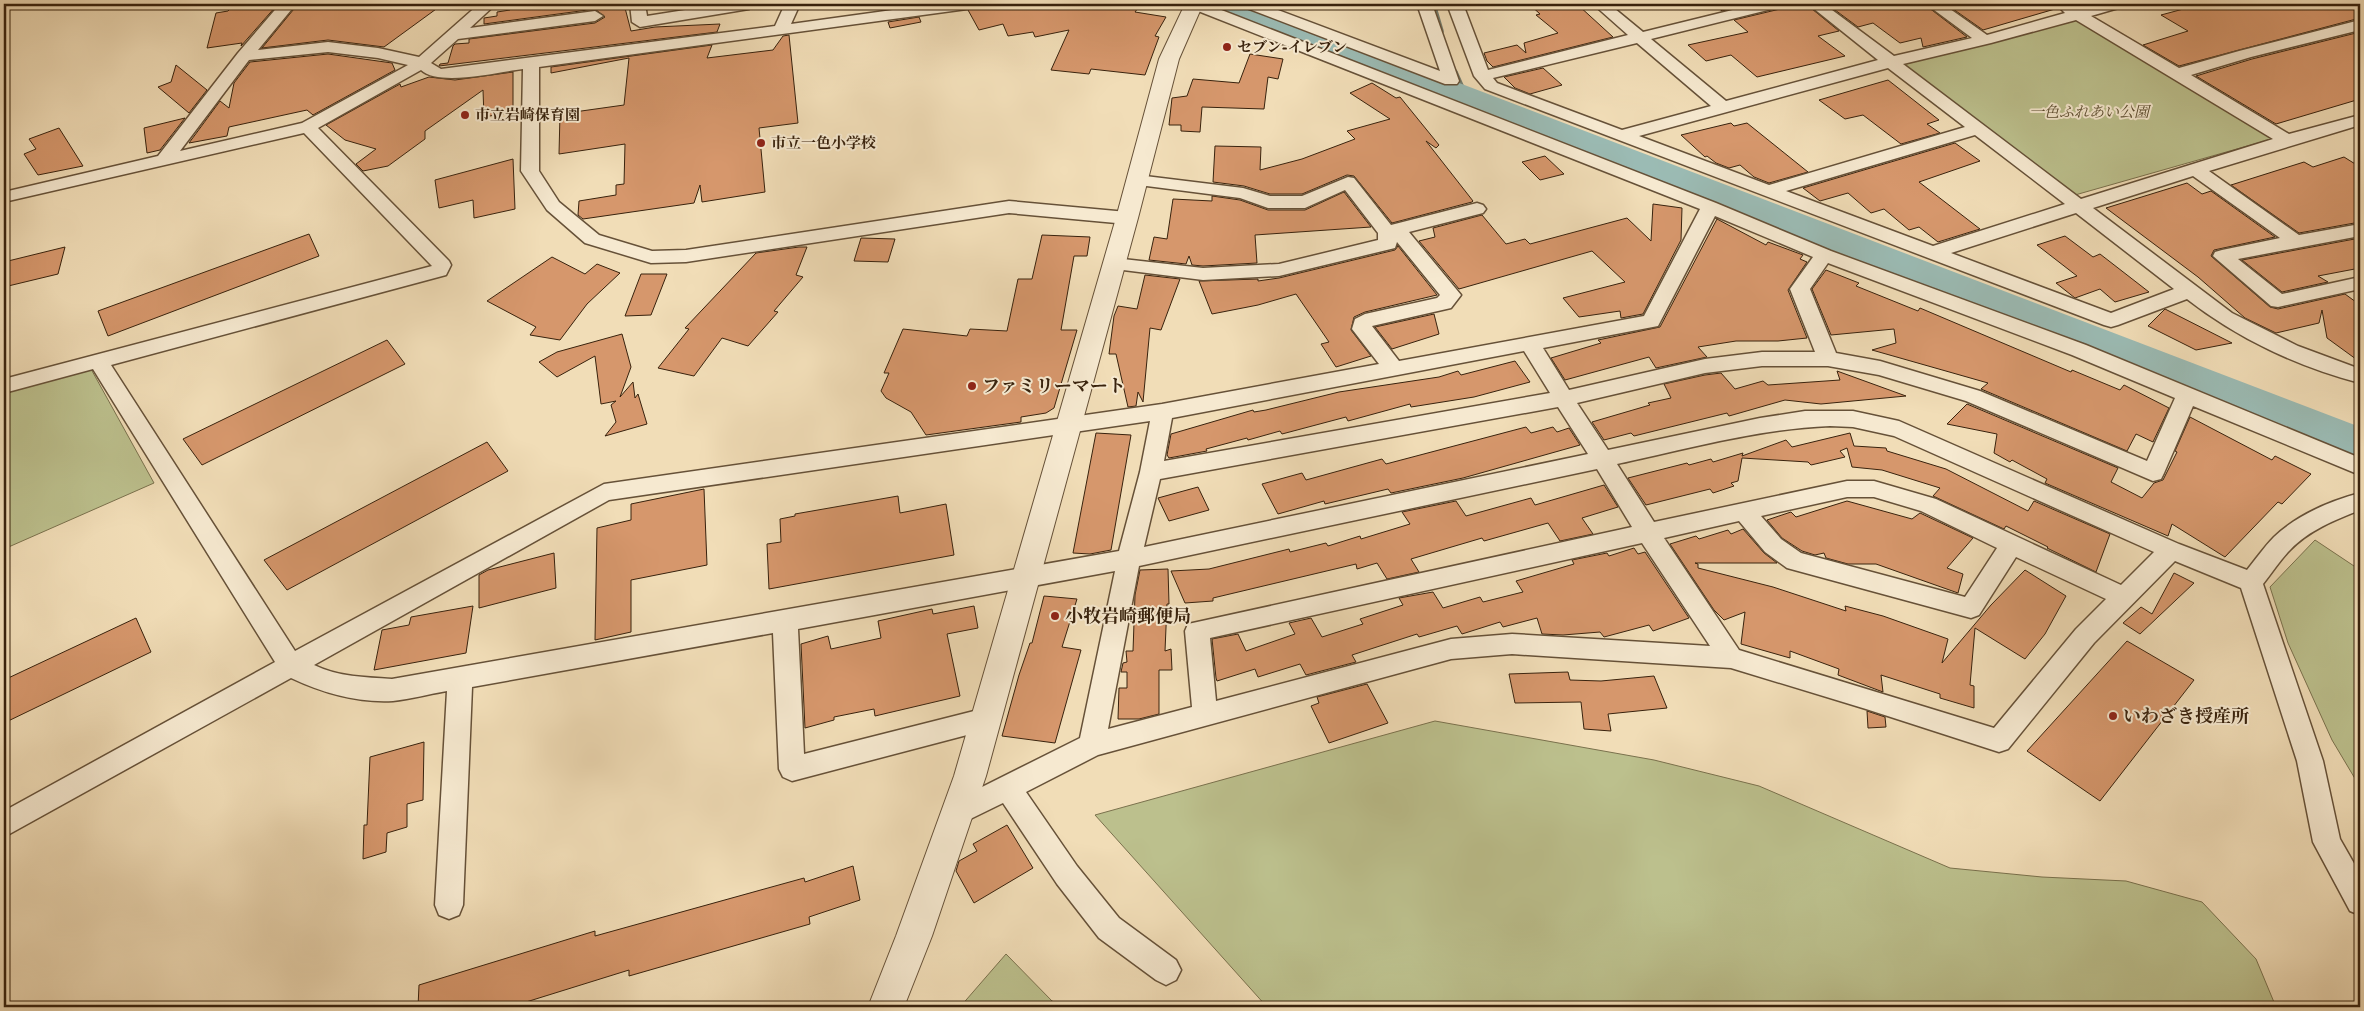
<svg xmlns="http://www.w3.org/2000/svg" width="2364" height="1011" font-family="'IM FELL Double Pica','Noto Serif JP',serif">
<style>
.green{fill:#bcc08d;stroke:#7a714d}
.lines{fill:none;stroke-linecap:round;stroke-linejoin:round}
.stream{stroke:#737e71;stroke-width:5.5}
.river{fill:#9bbbb4;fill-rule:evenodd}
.building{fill:#d6976c;stroke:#38220d}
.minor-casing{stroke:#665138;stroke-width:3}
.tertiary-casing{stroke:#665138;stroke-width:2}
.minor{fill:#f6e9d0;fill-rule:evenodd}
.tertiary{fill:#f6e9d0;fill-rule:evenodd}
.poi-dot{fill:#8f2418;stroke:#f6e9d0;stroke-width:2}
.labels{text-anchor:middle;stroke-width:4;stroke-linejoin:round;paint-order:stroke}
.far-poi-label{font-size:15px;font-weight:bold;fill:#38220d;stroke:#f6e9d0;text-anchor:start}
.far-park-label{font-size:15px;font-style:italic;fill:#594a2d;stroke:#f6e9d0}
.poi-label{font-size:18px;font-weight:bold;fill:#38220d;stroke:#f6e9d0;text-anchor:start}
</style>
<rect width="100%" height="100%" fill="#f1ddb7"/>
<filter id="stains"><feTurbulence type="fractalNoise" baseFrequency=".004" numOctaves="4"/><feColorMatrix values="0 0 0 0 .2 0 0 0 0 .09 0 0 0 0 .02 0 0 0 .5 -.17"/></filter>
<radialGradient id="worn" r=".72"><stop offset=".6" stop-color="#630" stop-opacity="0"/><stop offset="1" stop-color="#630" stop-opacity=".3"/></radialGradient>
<path class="green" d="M2080,19l192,120 -197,56 -173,-130z
M91,369l63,114 -150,66v-157z
M2315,540l45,30v217l-28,-47 -44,-97 -18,-56z
M1435,721l219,39 105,26 191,82 92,9 84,4 76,21 54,57 20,48h-1009l-172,-192z
M1006,954l46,47 15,6h-107z"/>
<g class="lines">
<path class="stream" d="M1433,4l8,27
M1455,72l11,25"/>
<path class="river" d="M1210,4h42l1108,423v33l-1146,-450z"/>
</g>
<path class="building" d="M298,4h145l-59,43 -56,-7 -66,8z
M510,4h114l7,27 24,-4 65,-3 -3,8 -278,34 1,-2 8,-1 5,-17 2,-2 14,-1v-4l126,-16 10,-6 -10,-8 -111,15v-6l13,-2v-4l13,-2z
M880,4h32l1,1 -30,4z
M976,4h165l-6,8 31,5 -11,19 4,1 -14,38 -54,-6 -2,5 -38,-4 18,-40 -34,7 -2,-5 -25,4 -5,-12 -24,6 -11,-20z
M1529,4h32l4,4 13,-3 35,32 -120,30 -6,-6 -3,-8 33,-8 9,8 -2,-10 34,-10 -22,-18 4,-1z
M1713,4h37l-28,7z
M1784,4h22l33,27 -21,5 27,20 -88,21 -26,-22 -25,6 -18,-16 60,-13 -14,-12 46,-11z
M1827,4h97l43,33 -44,10 -2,-9 -21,5 -27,-20 -15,4z
M1946,4h109v5l-72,21z
M2202,4h151l7,3v11l-181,48 -36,-21 45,-14 -27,-16z
M277,5l-36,41 1,-3 -35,5 9,-35 12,-2 2,-2z
M919,17l2,5 -31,6 -2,-6z
M2360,32v67l-84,25 -80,-48 56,-17z
M789,35l9,88 -39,5 6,64 -63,10 -2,-17 -6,18 -111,16 -5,-4 1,-14 37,-6v-10l8,-1 1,-40 -66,10 1,-40 64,-9 5,-47 -78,15v-6l161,-22 -5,13 66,-8 10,-14z
M328,54l64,9 3,7 -82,45 -6,-5 -78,17 -2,9 -38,7 31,-42 9,7 5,-25 16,-21z
M1250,54l33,5 -5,20 -10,-2 -4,32 -62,-2 -2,25 -19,-1v-6h-12l3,-27 15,-2 6,-17 46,4z
M176,65l31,25 -18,23 -31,-26 13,-5z
M1543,68l19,17 -32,9 -15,-6 -11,-11z
M513,72v40l-29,5 -1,-27 -58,41v8l-37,27 -25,5 -7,-7 20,-15 -31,-9 -19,-15 74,-41 1,3 28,-10 26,3z
M1888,80l51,40 -12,4 13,9 -39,11 -38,-29 -18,4 -26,-19z
M1372,83l24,15 4,-1 39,48 -3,3 -10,-7 47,60 -1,1 -80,21 -38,-47 -7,-1 -45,19h-32l-26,-8 -31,-4 2,-36 46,1 -1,23 42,-11 53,-20 -8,-8 43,-12 -40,-26z
M185,118l-25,32 -13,3 -3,-25z
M1731,123l3,3 13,-3 61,49 -39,11 -15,-6 -14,-12 -11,3 -13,-5 -9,-7 -2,1 -24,-22z
M59,128l24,38 -45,9 -14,-21 12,-5 -7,-10z
M1955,143l25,18 -61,21 61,47 -42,13 -19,-15 -10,3 -25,-21 -13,4 -23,-20 -28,8 -17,-13z
M1545,156l19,18 -24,6 -18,-18z
M2344,157l16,10v55l-61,11 -68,-48 73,-23 9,5z
M513,159l2,50 -41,9 -1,-18 -34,8 -4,-28z
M2187,183l15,11 9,-3 64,46 -61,13 -3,6 59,51 8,2 67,-15 15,11v57l-33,-24 -5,-28 -3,13 -43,10 -31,-15 -47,-41 -92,-69z
M1344,192l27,35 -116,8 2,28 -54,3 -11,-1 -3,-9 -3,8 -37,-4 5,-23 13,2 6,-40 39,2v-5l28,4 28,10h37z
M1653,204l29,4 -1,32 -38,74 -22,4 -1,-7 -41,6 -16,-19 62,-16 -33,-31 -133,38 -40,-48 16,-4 -2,-9 49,-13 24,29 19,-5 5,5 97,-26 24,23z
M1717,219l49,26 2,-3 35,13 -3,4 7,3 -19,28 19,48 -29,3h-42l-38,6 9,10 -51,11 -7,-11 -84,23 -14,-22 50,-15 -3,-3 62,-13z
M309,234l10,22 -211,80 -10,-25z
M1042,235l48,2 -3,19h-13l-13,74h16l-23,78 -8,5 -25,4v5l-95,13 -15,-23 -25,-14 -5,-7 8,-18h-5l19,-44 64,7 3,-7 37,2 11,-52h14z
M2065,236l28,21 7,-3 49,38 -34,10 -15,-13 -25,9 -19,-15 21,-7 -40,-31z
M861,238l34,1 -7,23 -34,-1z
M2360,238v30l-42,8 10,6 -46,10 -40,-32z
M1398,246l39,49 -72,17 -11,5 -3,13 20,26 -35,11 -15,-23 8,-2 -33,-48 -38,11 -46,9 -13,-33 59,-2v2l21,-3 116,-28z
M65,247l-7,27 -54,13v-25z
M799,247h8l-11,28 7,2 -29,34 4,1 -30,34 -26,-8 -28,38 -36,-8 31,-39 -4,-1 71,-75z
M552,257l33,17 12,-10 23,9 -33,31 -27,36 -30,-5 6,-8 -49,-26z
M1826,270l33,13 -3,3 62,25 2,-3 151,64 1,-2 48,20 4,-5 45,23 -16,34 -17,-8 -9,17 -146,-62 7,-6 -116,-33 24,-7 -2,-14 -63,6 -19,-46z
M641,274h26l-16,41 -26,1z
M1145,275l35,4 -19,51 -11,-2 -7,74 -5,-10 -2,14 -8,1 -12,-53h-7l5,-38 4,-10 19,3z
M2165,309l67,34 -36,7 -48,-24z
M1434,314l5,20 -47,15 -17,-22z
M622,334l9,33 -11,30 13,-15 2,16 3,-4 9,30 -42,12 11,-14 -5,-17 5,-4 -15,3 -6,-48 -38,21 -18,-15 18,-10z
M387,340l18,24 -203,101 -19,-26z
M1515,361l15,21 -56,15 -63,10 -1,-3 -62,17 -2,-4 -64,17 -2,-3 -32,9 -1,-2 -41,11 1,2 -38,7 -2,-3 4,-21 82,-24 1,2 12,-2 73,-18 100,-15 19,-6 3,4z
M1837,371l69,25 -85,8 -36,-4 -56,16 -2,-3 -93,23 -3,-3 -27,7 -12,-18 58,-17 -2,-2 23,-5 -7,-14 41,-9 16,-2 14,16 28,-8 5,4 72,-5z
M1967,404l151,64 -7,14 31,16 12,-15 9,-3 14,-28 -2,-1 15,-34 82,43 3,-4 36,18 -29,30 -4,-2 -53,55 -53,-33 -4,12 -123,-53 2,-4 -35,-19 -2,2 -16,-9 3,-19 -50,-10z
M1526,427l5,6 22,-6 4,5 12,-4 11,17 -117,33 -72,15 -3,-4 -63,15 -1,-3 -46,13 -16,-30 40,-11 4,7 76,-21 4,5z
M1096,433l35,2 -20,115 -21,4 -17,-1z
M1850,433l4,13 32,2 1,3 59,18 82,42 6,-10 76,33 -14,38 -49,-24 1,-1 -42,-21 -2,3 -71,-33 7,-8 -58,-18 -30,-3 -5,-19 -7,3 5,6 -34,8 -3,-3 -66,-4 -4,23 -7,2 3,3 -21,7 -3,-4 -64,16 -18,-27 59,-15 2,2 22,-6 2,3 30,-9 -1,3 44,-16 6,7z
M487,442l21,29 -221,119 -23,-30z
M1604,485l14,22 -36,11 11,16 -33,7 -12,-18 -64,18 -2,-3 -71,21 8,13 -32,7 -10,-16 -20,6 -1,-5 -143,34v3l-28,2 -14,-32 38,-2 80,-20 1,3 36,-9 2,3 32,-10 1,3 49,-15 -8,-12 54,-11 10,15 65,-18 4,7z
M1198,487l11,23 -40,11 -11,-23z
M704,489l3,76 -76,15v52l-36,8 2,-112 34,-8v-16z
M898,496l2,17 46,-9 8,51 -185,34 -2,-45 14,-2 -1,-23 15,-3v-2z
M1847,501l65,18 8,-6 53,25 -26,30 16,6 -5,19 -82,-29h-28l-22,-6 -2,-5 -9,2 -13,-4 -20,-13 -15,-18 24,-8 5,5z
M1743,529l21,24 13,10h-82l3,1v4l75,19 73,24 -1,-5 38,10 65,23 -6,24 49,-58 34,-35 41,26 -21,38 -20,25 -50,-31 -5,57 4,1v22l-34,-10v-4l-59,-19 2,17 -45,-17 1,-6 -49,-18v7l-49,-14 4,-32 -21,8 -10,-10 -44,-66 26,-8 3,3 29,-9 3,4z
M1634,548l4,6 7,-2 44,66 -36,13 -4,-6 -45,12 -4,-5 -37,3 -21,-1 -5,-16 -34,9 -3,-5 -38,12 -5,-8 -38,11 -2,-3 -65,21 4,7 -50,13 -6,-11 -42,13 -3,-8 -38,12 -1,-3 -4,-39 26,-5 8,17 49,-17 -6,-11 22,-5 11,19 41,-13 -3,-5 43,-14 -4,-7 34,-6 10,16 37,-11 3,5 40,-10 -7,-11 58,-17 -2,-4 35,-7 2,3z
M554,553l2,35 -77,20v-33l9,-5z
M1168,569l1,35h-2l-2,47 6,-2 1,21h-13v44l-20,5h-21l1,-31h8v-16h-6l2,-9 4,-1 -1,-11h7l2,-56 5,-25z
M2174,573l20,10 -54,51 -17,-11 18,-16 11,7z
M1044,596l33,3 -15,48 19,3 -26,93 -53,-7 17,-61 11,-32h2z
M473,606l-7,47 -92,17 8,-40 27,-5 2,-8z
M974,606l4,22 -31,6 13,62 -85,20 -1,-7 -40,8v3l-29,8 -4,-84 27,-8 3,13 50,-11 -3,-17 54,-12 1,5z
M136,618l15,34 -147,71v-43z
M2127,641l67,39 -94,121 -73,-50z
M1568,672l2,8 31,1 53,-5 13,32 -59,6 3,17 -27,-2 -3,-27 -66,1 -6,-29z
M1367,684l21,39 -59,20 -18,-37 8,-3 -2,-6z
M1867,711l18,6 1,10 -18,1z
M424,742l-1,58 -16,4v23l-20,6 -1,19 -23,7 1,-34h3l3,-68z
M1007,825l26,43 -59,35 -18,-32 3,-10 18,-10 -4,-7z
M853,866l7,34 -51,17 1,7 -181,52v-6l-119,37h-92l1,-22 176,-54v5l209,-58 1,4z"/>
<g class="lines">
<g class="minor-casing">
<path id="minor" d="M280,4h16l-38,46 70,-8 50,6 41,9 60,-53h17l-26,24 125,-17 8,5 -8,5 -137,18 -27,24 10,6 334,-43 10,-22h15l-9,20 145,-20h38l-2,3 -5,2 -428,58v104l20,31 40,33 53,16 34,-1 323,-49 118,11 6,2 3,4 -3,4 -6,2 -118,-11 -323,49 -35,1 -66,-20 -38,-33 -26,-39 2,-102c-25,3 -84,18 -102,1l-103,58 131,133 2,4 -5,10 -335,90 184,286 309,-167 558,-80 217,-40 -27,-35 3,-10 10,-5 72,-16 3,-3 -43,-53 -2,6 -116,28 -76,4 -96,-12 -2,-4 2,-4 7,-2 89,10 76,-4 99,-24v-7l-33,-43 -40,18h-37l-28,-10 -109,-14 -3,-4 3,-4 6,-1 106,13 27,8h32l46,-19 6,1 37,47 86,-22 6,2 3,4 -3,4 -74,19 52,63 -10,13 -79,18 27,35 245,-45 56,-107 -512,-202 -3,-3h21l510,199 115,48 255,94 274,113v17l-167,-69 -29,67 -3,6 -8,2 -187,-80 -87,-26 -51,-9h-66l-57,7 -128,30 31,47 152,-32 45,-7h48l46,10 280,123 68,26c9,-11 17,-23 27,-33 23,-22 56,-36 86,-44v17c-25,10 -51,20 -70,40 -10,10 -18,23 -27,34l60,177 17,78 20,35v41l-10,-4 -37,-69 -16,-81 -56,-173 -66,-27 -81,82 -86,106 -9,3 -133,-43 -135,-41 -219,-14 -61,5 -353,96 -72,37 51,74 42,52 57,42 5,10 -5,10 -10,5 -10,-5 -57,-42 -42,-54 -54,-81 -45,22 -10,-3 -4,-9 4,-9 132,-66 35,-167 -317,58 6,125 182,-46 9,3 4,8 -4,8 -9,3 -194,51 -9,-4 -4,-8 -6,-136 -301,54 -9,218 -4,10 -10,4 -10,-4 -4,-10 12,-214c-18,3 -36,8 -54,10 -36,2 -70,-8 -102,-23l-287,159v-26l271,-149 -182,-293 -89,24v-14l428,-113 -128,-133 -300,69v-10l154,-36 80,-103zM328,52l50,6 30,7 -106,58 -122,28 69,-91zM1715,216l98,41 -23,32 25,63h-53l-57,7 -136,31 -26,-42 115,-22zM1828,263l244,92 103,43 -28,63 -167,-70 -100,-30 -44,-8 -26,-64zM1524,351l26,42 -386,68 8,-43zM1558,407l30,47 -444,93 16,-68zM1150,421l-10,51 -21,79 -727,128c-28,-2 -53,-2 -78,-14l295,-165zM1830,426l23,1 41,9 260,116 -33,33 -185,-86 -62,-18h-27l-193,41 -37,-58c70,-15 141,-35 213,-38zM1597,469l35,58 -444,97 -3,7 7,76 -84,22 31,-163zM1847,497h27l47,14 76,37 -32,49 -164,-44 -20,-14 -20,-23zM1739,521l26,31 22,16 184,50 8,-3 37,-58 90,42 -30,30 -82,99 -255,-78 -75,-112zM1642,543l68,103 -198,-12 -61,5 -235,62 -6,-63z
M630,4h15l2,12 76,-12h34l-8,5 -109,18 -8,-5z
M1241,4h21l178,67 -23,-67h15l27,77 -2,3h-12l-201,-77z
M1447,4h16l25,66 140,-35 -35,-31h16l34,28 114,-28h25l-2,3 -129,32 75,62 152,-41 -70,-56h16l70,52 78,-18 -46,-34h17l44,31 78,-22 -4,-4 8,-5 11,5 21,-5h23l-2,3 -31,9 88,52 60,-17 121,-31v10l-109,27 -60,18 98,59 71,-19v10l-151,46 90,64 61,-11v12l-122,23 44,35 78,-17v12l-82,18 -7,-1 -58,-50 2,-4 7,-2 58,-12 -87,-62 -100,32 139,105 66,33 62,23v14c-62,-16 -123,-45 -173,-84l-69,26 -7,2 -7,-2 -619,-236 -11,-13zM2076,20l197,119 -192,60 -178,-135 88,-21zM1637,43l74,63 -89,24 -125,-47 -4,-5zM1888,68l77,59 -196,58 -130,-49zM1975,135l90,69 -132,42 -147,-55zM2076,213l98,76 -63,24 -160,-60z"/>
</g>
<g class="tertiary-casing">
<path id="tertiary" d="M1185,4h18l-24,55 -41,159 -152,558 -54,160 -28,71h-36l28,-71 58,-160 162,-558 43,-159z"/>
</g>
<use href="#minor" class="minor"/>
<use href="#tertiary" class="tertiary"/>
</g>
<g class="poi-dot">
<circle cx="1227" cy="47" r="5"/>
<circle cx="465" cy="115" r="5"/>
<circle cx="761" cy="143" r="5"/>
<circle cx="972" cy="386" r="5"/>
<circle cx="1055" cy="616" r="5"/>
<circle cx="2113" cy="716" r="5"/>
</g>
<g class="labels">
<g class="far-poi-label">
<text x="1237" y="52">セブン-イレブン</text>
<text x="475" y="120">市立岩崎保育園</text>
<text x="771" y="148">市立一色小学校</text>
</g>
<g class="far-park-label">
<text x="2089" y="117">一色ふれあい公園</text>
</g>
<g class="poi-label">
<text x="982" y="392">ファミリーマート</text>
<text x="1065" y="622">小牧岩崎郵便局</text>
<text x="2123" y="722">いわざき授産所</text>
</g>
</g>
<rect width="2364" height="1011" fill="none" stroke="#f1ddb7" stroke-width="20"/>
<rect x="5" y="5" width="2354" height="1001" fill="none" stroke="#38220d" stroke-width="2.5"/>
<rect x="10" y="10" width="2344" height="991" fill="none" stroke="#38220d"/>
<rect width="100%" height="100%" filter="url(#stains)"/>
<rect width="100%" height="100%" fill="url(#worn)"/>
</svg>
